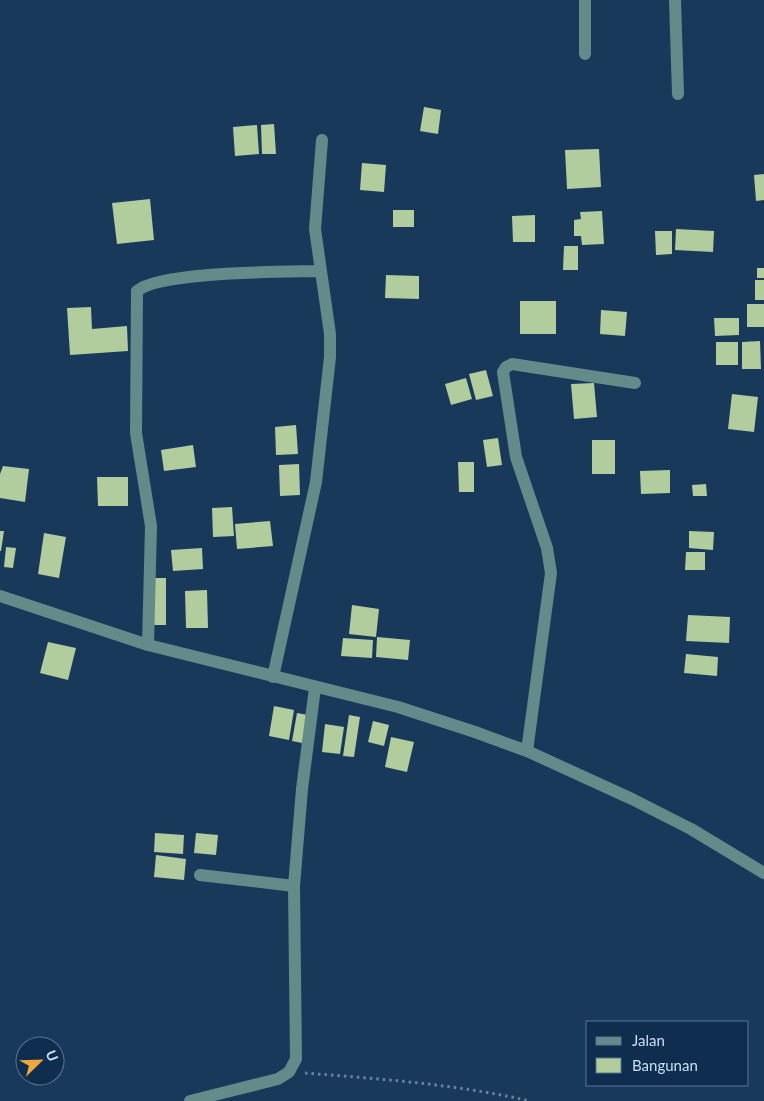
<svg xmlns="http://www.w3.org/2000/svg" width="764" height="1101" font-family="Lato,sans-serif">
<style>
.building{fill:#b1cc9d}
.lines{fill:none;stroke-linecap:round;stroke-linejoin:round}
.path{stroke:#67819e;stroke-width:3;stroke-dasharray:2.5 4;stroke-linecap:butt}
.minor{stroke:#638b8a;stroke-width:12}
</style>
<rect width="100%" height="100%" fill="#19395b"/>
<path class="building" d="M424,107l17,3 -3,24 -18,-3z
M274,124l2,30h-14l-1,-29z
M257,125l2,29 -24,2 -2,-29z
M599,149l2,38 -34,2 -2,-39z
M362,163l24,2 -2,27 -24,-2z
M764,174v26l-8,1 -2,-26z
M150,199l4,41 -37,4 -5,-41z
M393,210h21v17h-21z
M602,211l2,33 -22,1 -1,-9h-7v-16l7,-1 -1,-7z
M535,215v27h-22l-1,-26z
M676,229l38,2 -1,21 -38,-2z
M655,231h17v23l-16,1z
M564,246h14v24h-15z
M757,268h7v10h-7z
M386,275l33,1v23l-34,-1z
M755,280h9v20h-9z
M520,301h36v33h-36z
M747,304h17v23h-17z
M91,307l1,22 35,-3 1,25 -58,4 -3,-47z
M601,310l26,2 -2,24 -25,-2z
M714,318h25v17l-24,1z
M760,341l1,28h-19v-27z
M716,342h22v23h-22z
M486,370l7,26 -17,4 -7,-26z
M466,378l6,21 -21,6 -6,-21z
M594,383l3,34 -23,2 -3,-35z
M732,394l26,3 -4,35 -26,-3z
M296,425l2,29 -22,1 -1,-28z
M498,438l4,27 -15,2 -4,-27z
M592,440h23v34h-23z
M193,445l3,22 -32,4 -3,-21z
M458,462h16v30h-15z
M299,464l1,31 -20,1 -1,-31z
M3,466l26,3 -4,33 -25,-4v-24z
M670,470v23l-29,1 -1,-23z
M97,477h31v29h-30z
M706,484l1,12h-14l-1,-11z
M232,507l2,29 -21,1 -1,-29z
M270,521l3,25 -36,3 -2,-25z
M0,531h4l-3,20h-1z
M689,531l25,1 -1,18 -24,-2z
M44,533l22,4 -7,41 -21,-4z
M6,547l10,1 -3,20 -9,-1z
M202,548l1,21 -30,2 -2,-21z
M686,552h19v18h-20z
M154,578h12v47h-13z
M207,590l1,38h-22l-1,-37z
M352,605l27,4 -3,28 -27,-3z
M688,615l42,2 -1,26 -43,-2z
M377,637l33,3 -2,20 -32,-3z
M343,638l30,2 -1,18 -31,-2z
M48,642l28,6 -8,32 -28,-7z
M686,654l32,3 -1,19 -33,-3z
M274,706l20,4 -5,30 -20,-4z
M297,713l11,2 -6,28 -10,-2z
M349,715l11,2 -6,40 -11,-1z
M373,721l16,4 -5,21 -16,-4z
M325,724l19,3 -4,27 -18,-2z
M391,737l23,5 -7,30 -22,-5z
M155,833l29,2 -1,19 -29,-2z
M196,833l22,2 -2,20 -22,-2z
M156,855l30,4 -2,21 -30,-3z"/>
<g class="lines">
<path class="path" d="M305,1073c75,6 150,11 225,28"/>
<path class="minor" d="M675,0l3,94
M585,54v-54
M0,596l148,49 250,62 77,25 52,19 105,48 59,30 73,44
M148,645l3,-119 -15,-93 1,-142c23,-20 148,-19 183,-20
M273,677l43,-195 14,-125v-23l-15,-105 7,-89
M527,751l24,-178 -4,-25 -31,-91 -13,-85 3,-5 6,-3 123,19
M200,875l94,11
M190,1101l88,-22 11,-7 7,-13 -2,-173 8,-97 13,-101"/>
</g>
<rect x="586" y="1021" width="162" height="65" fill="#0f2e4f" stroke="#5b7591"/>
<rect x="596" y="1037" width="25" height="8" fill="#638b8a" stroke="#5b7591"/>
<text x="632" y="1046" font-size="15" fill="#cddff4">Jalan</text>
<rect x="596" y="1058" width="25" height="15" fill="#b1cc9d" stroke="#5b7591"/>
<text x="632" y="1071" font-size="15" fill="#cddff4">Bangunan</text>
<g transform="translate(40 1061) rotate(67)"><circle r="24" fill="#0f2e4f" stroke="#5b7591"/>
<path d="M0-4L9 19L0 12L-9 19Z" fill="#efa73d"/>
<text y="-8" font-size="14" font-weight="bold" text-anchor="middle" fill="#cddff4">U</text>
</g>
</svg>
